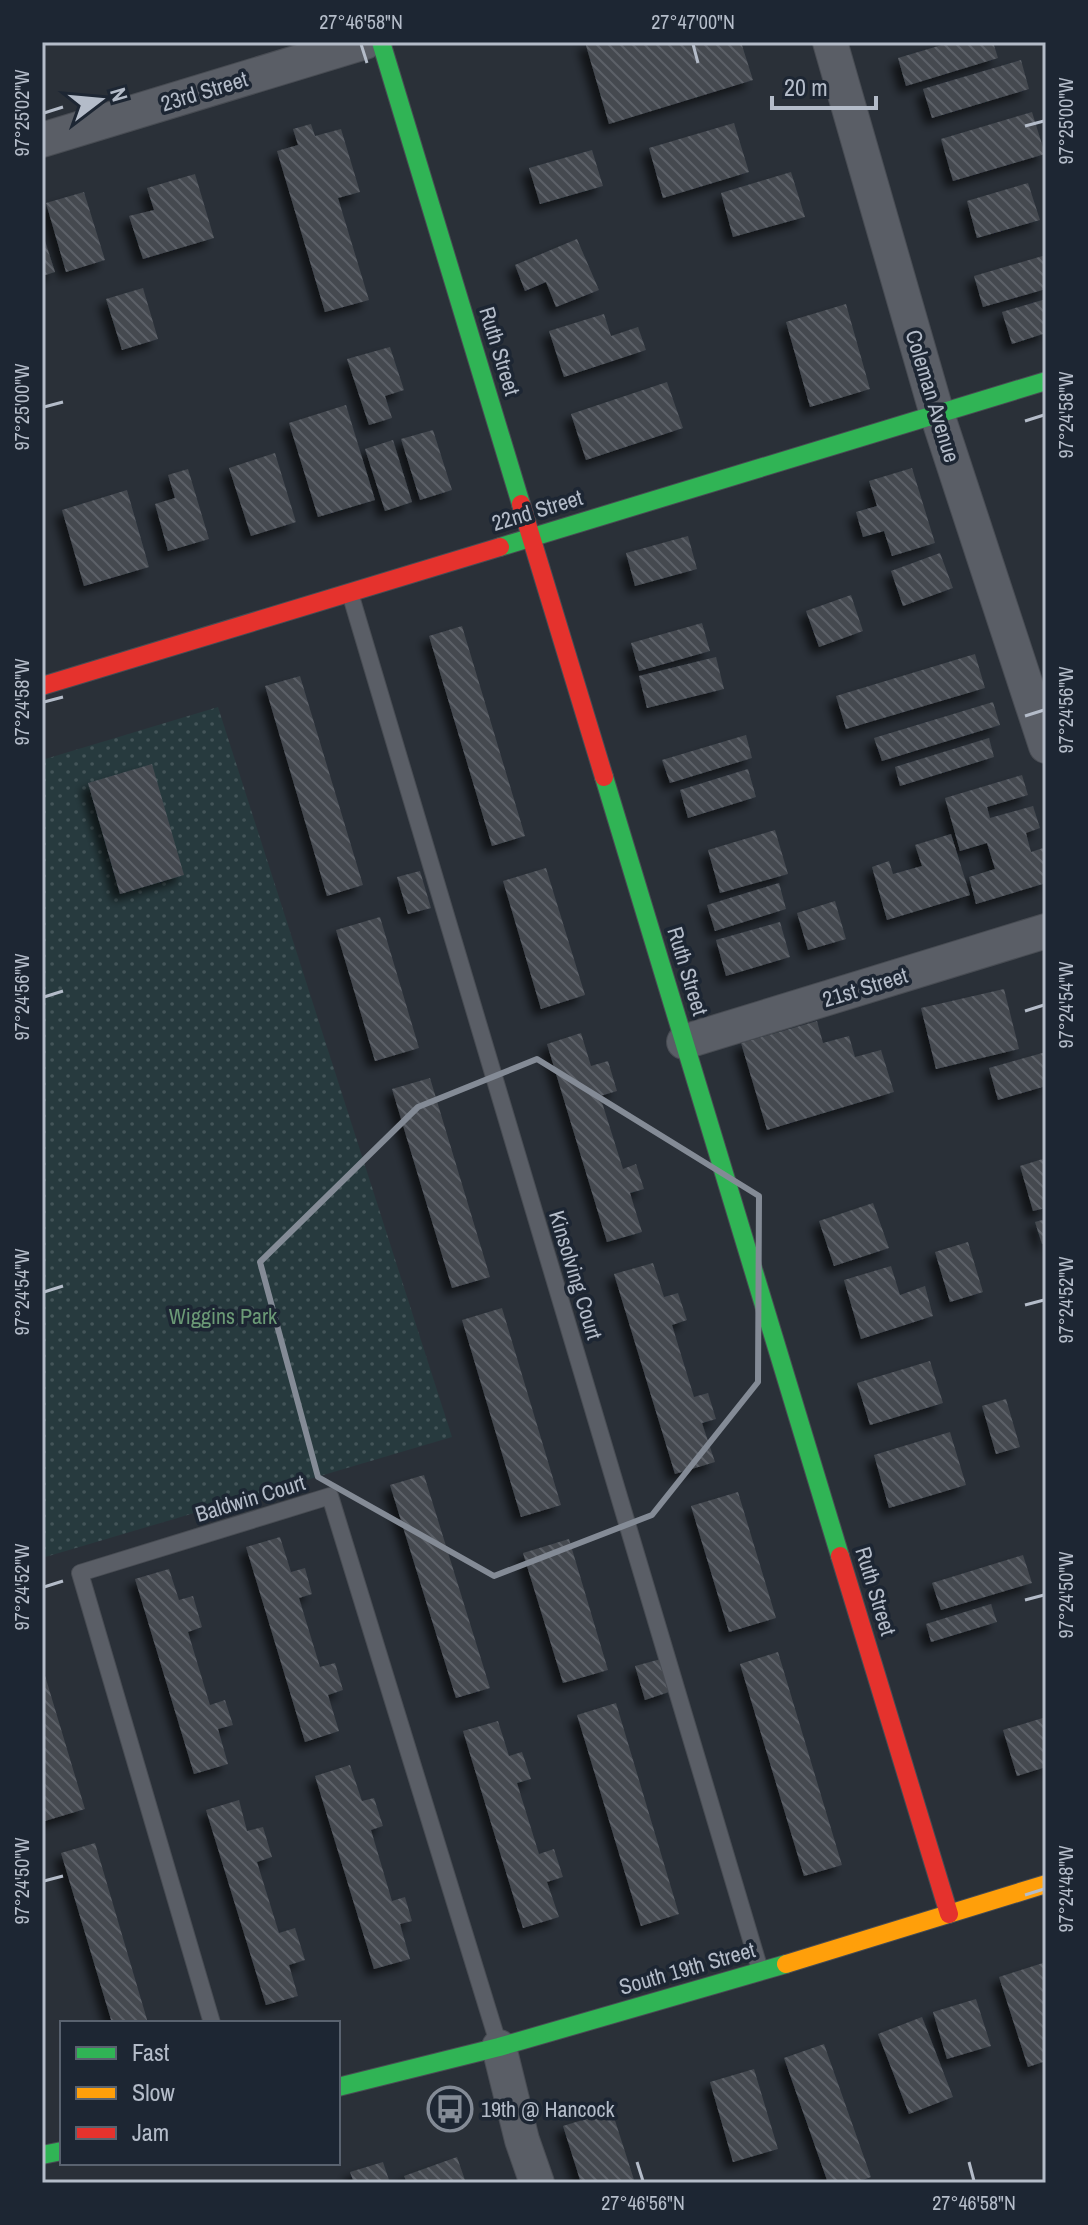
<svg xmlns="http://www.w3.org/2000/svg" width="1088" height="2225" font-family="'Archivo Narrow',sans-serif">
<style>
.park{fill:url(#park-dots)}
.building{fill:url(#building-back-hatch);filter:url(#shadow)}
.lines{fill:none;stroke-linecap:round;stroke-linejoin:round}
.lane-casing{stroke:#484c53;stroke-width:18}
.street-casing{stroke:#484c53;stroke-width:36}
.fast-casing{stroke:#484c53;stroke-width:20}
.slow-casing{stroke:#484c53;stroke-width:20}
.jam-casing{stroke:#484c53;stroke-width:20}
.lane{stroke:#5a5e66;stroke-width:16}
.street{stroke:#5a5e66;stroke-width:34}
.fast{stroke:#30b455;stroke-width:18}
.slow{stroke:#ff9f0a;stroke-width:18}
.jam{stroke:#e5322d;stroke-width:18}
.marked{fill:none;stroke:#848b96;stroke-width:6;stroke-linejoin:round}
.ticks{fill:none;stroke:#b4bcc9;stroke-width:3}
.labels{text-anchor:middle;stroke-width:7;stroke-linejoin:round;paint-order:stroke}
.street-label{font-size:22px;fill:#b4bcc9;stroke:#1d2633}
.park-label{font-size:22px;fill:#6b9a76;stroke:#1d2633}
.poi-label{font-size:22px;fill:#b4bcc9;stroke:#1d2633;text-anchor:start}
.neatline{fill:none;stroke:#b4bcc9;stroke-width:3}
.ticks-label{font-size:20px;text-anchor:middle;fill:#b4bcc9}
</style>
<defs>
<pattern id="park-dots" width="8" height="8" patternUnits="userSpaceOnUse" patternTransform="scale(2)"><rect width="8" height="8" fill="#273a3e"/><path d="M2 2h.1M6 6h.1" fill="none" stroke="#445559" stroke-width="1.8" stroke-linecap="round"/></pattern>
<pattern id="building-back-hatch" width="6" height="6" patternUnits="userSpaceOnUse" patternTransform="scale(2)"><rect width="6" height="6" fill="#444950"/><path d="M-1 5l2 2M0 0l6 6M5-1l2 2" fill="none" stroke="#5d6168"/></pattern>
<filter id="shadow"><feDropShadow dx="-7" dy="7" stdDeviation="4" flood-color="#0009"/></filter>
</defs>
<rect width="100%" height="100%" fill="#2a3038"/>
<path class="park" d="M218,707l234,730 -410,121v-798z"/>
<path class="building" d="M585,42h156l12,38 -144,44z
M952,42h41l5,16 -92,28 -8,-28z
M1021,60l8,29 -97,29 -9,-29z
M1032,112l13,42 -92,27 -12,-42z
M734,123l15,49 -86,26 -14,-50z
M311,124l4,12 26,-7 19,63 -22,6 31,102 -44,12 -48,-161 21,-6 -5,-16z
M592,150l11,36 -63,18 -11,-36z
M791,172l14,45 -72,20 -12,-44z
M195,174l19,64 -71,21 -14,-43 25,-6 -7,-22z
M1028,183l12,37 -63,18 -10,-37z
M84,192l21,68 -39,12 -20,-69z
M42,232l13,40 -13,4z
M577,239l22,51 -43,17 -10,-25 -21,9 -10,-26z
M1046,255v34l-63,18 -9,-31z
M143,288l15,51 -36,11 -16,-51z
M1046,299v34l-34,11 -10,-32z
M846,304l24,85 -60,18 -24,-85z
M604,314l7,22 27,-9 8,23 -82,27 -15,-46z
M390,347l14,43 -19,6 7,22 -23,7 -22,-66z
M667,382l16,46 -97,32 -15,-46z
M346,405l29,95 -57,17 -29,-94z
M433,430l19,60 -32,10 -19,-61z
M393,440l19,62 -27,9 -20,-62z
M275,453l21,69 -45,14 -22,-68z
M912,468l23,75 -43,13 -8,-25 -21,6 -7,-25 21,-6 -8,-25z
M188,469l21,70 -41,12 -13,-47 20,-6 -7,-23z
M127,490l22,77 -65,19 -22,-76z
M688,536l9,33 -62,17 -9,-33z
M940,553l13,35 -50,18 -12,-35z
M851,595l12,36 -44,16 -13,-36z
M702,623l8,28 -71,20 -8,-28z
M462,626l63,210 -33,10 -63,-210z
M975,654l10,34 -139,41 -10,-33z
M716,657l8,32 -77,19 -8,-32z
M300,676l63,209 -36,11 -62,-210z
M993,702l7,23 -118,36 -8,-23z
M746,735l6,23 -82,25 -8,-23z
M989,738l5,19 -94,29 -5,-19z
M152,764l32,111 -64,19 -32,-111z
M748,769l8,28 -68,21 -8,-28z
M1022,775l6,20 -41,12 3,11 43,-12 7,22 -14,5 5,19 15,-5v36l-70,21 -7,-27 26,-8 -8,-26 -27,8 -15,-53z
M775,830l13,44 -68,19 -12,-43z
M951,834l19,61 -83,25 -15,-53 17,-6 4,13 29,-8 -7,-21z
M546,868l39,127 -44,14 -38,-128z
M420,871l11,37 -23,6 -11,-37z
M779,883l7,26 -71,22 -8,-26z
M835,901l11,38 -38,11 -11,-37z
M380,917l39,131 -44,13 -39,-131z
M780,922l10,35 -64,19 -10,-36z
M1004,989l15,60 -83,20 -15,-61z
M817,1021l6,22 26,-7 6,21 26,-7 13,42 -127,38 -26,-87z
M581,1033l10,33 17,-5 9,30 -17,5 23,73 13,-5 8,25 -14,4 12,39 -35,10 -60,-198z
M1046,1052v34l-48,14 -9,-32z
M430,1078l60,199 -38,11 -60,-199z
M1046,1158v50l-13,3 -13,-45z
M873,1203l16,45 -55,18 -15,-45z
M1046,1219v24l-4,1 -7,-22z
M968,1242l15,50 -33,10 -15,-50z
M653,1263l11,34 14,-4 9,27 -15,5 22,72 14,-4 8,26 -14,4 13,39 -40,12 -61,-200z
M891,1266l9,29 25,-9 8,30 -72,23 -17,-59z
M502,1308l59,197 -40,12 -59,-197z
M930,1361l13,42 -73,22 -13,-42z
M1006,1399l14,48 -24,7 -14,-48z
M950,1432l16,53 -77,23 -15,-53z
M424,1475l66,213 -34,10 -66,-213z
M738,1492l38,126 -47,14 -38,-126z
M280,1537l11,35 14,-4 7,26 -13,4 21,69 15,-4 8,27 -15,5 11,36 -34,11 -59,-195z
M569,1539l39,131 -45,13 -40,-130z
M1023,1555l9,28 -91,27 -9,-27z
M169,1569l10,31 14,-4 9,31 -14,5 22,73 15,-5 8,25 -15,4 10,35 -34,10 -59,-195z
M991,1604l6,18 -66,20 -5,-18z
M778,1652l64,213 -38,11 -64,-212z
M661,1659l11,32 -27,9 -10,-34z
M43,1669l42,140 -40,12 -3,-11z
M616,1703l63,211 -38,12 -64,-211z
M1046,1717v50l-29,9 -14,-46z
M498,1721l11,35 13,-4 9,27 -14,4 22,71 15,-5 9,28 -16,5 12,35 -36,11 -60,-197z
M350,1765l12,36 12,-3 9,28 -12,4 21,71 13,-4 7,24 -12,3 10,35 -36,10 -59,-193z
M239,1800l8,31 16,-4 9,30 -15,5 22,71 16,-5 10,32 -16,5 9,31 -32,9 -60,-195z
M95,1843l53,180h-36l-51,-170z
M1046,1962v99l-18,6 -29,-90z
M976,1999l15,47 -44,13 -14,-47z
M922,2017l31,80 -44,17 -31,-80z
M824,2044l47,133 -17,6h-26l-44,-125z
M754,2069l24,80 -45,13 -23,-80z
M612,2111l23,72h-54l-18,-57z
M457,2157l9,26h-59l-3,-7z
M383,2162l7,21h-36l-4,-11z"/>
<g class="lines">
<g class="lane-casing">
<path id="lane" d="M350,593l410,1377
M212,2023l-132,-450 250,-77 169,550"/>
</g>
<g class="street-casing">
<path id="street" d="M830,42l107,372 109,332
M42,140l323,-98
M684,1042l362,-111
M499,2047l23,93 15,43"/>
</g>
<g class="fast-casing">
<path id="fast" d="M381,42l140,462
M500,547l546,-166
M604,777l236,779
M338,2087l161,-40 287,-83
M42,2155l20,-4"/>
</g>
<g class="slow-casing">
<path id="slow" d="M786,1964l260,-80"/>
</g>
<g class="jam-casing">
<path id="jam" d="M521,504l83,273
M42,686l458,-139
M840,1556l109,358"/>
</g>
<use href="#lane" class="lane"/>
<use href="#street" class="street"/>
<use href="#fast" class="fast"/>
<use href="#slow" class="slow"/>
<use href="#jam" class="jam"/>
</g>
<path class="marked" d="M537,1059l222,137 -1,186 -106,133 -158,61 -176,-99 -58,-215 158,-155z"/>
<path class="ticks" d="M361,44l6,19M693,44l5,19M44,113l19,-6M1025,126l19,-5M44,407l19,-5M1025,421l19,-6M44,702l19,-5M1025,716l19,-6M44,997l19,-6M1025,1011l19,-6M44,1292l19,-6M1025,1305l19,-5M44,1587l19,-6M1025,1600l19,-5M44,1881l19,-5M1025,1895l19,-6M637,2162l6,19M969,2162l5,19"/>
<defs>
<g id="bus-ring" transform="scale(2.3)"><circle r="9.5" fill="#1d2633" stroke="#848b96" stroke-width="1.5"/><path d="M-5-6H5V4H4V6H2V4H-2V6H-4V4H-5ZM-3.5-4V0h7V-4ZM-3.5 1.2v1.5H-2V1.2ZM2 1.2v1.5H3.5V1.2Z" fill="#848b96"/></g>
</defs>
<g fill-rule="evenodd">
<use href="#bus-ring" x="450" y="2109"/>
</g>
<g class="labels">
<g class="street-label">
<text transform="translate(204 91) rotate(-17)" y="8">23rd Street</text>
<text transform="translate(500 351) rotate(73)" y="8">Ruth Street</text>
<text transform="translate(933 396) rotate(73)" y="8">Coleman Avenue</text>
<text transform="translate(537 510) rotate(-17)" y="8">22nd Street</text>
<text transform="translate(688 971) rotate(73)" y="8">Ruth Street</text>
<text transform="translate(865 987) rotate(-17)" y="8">21st Street</text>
<text transform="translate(576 1275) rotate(73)" y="8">Kinsolving Court</text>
<text transform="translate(250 1498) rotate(-17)" y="8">Baldwin Court</text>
<text transform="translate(876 1591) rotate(73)" y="8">Ruth Street</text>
<text transform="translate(687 1968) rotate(-16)" y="8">South 19th Street</text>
</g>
<g class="park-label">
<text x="223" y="1324">Wiggins Park</text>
</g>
<g class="poi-label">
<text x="481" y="2117">19th @ Hancock</text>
</g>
</g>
<rect width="1088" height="2225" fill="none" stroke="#1d2633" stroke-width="88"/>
<rect x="60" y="2021" width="280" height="144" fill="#1d2633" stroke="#59626f" stroke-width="2"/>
<rect x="76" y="2047" width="40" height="12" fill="#30b455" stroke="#59626f" stroke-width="2"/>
<text x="132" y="2061" font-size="24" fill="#b4bcc9">Fast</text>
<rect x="76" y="2087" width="40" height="12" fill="#ff9f0a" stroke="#59626f" stroke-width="2"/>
<text x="132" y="2101" font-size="24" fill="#b4bcc9">Slow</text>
<rect x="76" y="2127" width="40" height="12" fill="#e5322d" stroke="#59626f" stroke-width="2"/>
<text x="132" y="2141" font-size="24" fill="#b4bcc9">Jam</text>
<g transform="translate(100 100) rotate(74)" stroke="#1d2633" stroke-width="6" paint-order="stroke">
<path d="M0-6L14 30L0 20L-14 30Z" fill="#b4bcc9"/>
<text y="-12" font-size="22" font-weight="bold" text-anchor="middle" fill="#b4bcc9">N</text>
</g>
<path d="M772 96v12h104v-12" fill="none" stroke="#b4bcc9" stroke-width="4"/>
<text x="784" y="96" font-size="24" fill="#b4bcc9" stroke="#1d2633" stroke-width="6" paint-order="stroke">20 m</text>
<rect x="44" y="44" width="1000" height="2137" class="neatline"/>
<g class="ticks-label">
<text x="361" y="29">27°46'58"N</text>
<text x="693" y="29">27°47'00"N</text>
<text transform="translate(22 113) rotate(-90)" y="7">97°25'02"W</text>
<text transform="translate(1066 121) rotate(-90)" y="7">97°25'00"W</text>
<text transform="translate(22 407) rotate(-90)" y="7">97°25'00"W</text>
<text transform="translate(1066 415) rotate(-90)" y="7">97°24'58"W</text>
<text transform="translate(22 702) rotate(-90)" y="7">97°24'58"W</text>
<text transform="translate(1066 710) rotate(-90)" y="7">97°24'56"W</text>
<text transform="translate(22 997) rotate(-90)" y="7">97°24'56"W</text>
<text transform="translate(1066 1005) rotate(-90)" y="7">97°24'54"W</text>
<text transform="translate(22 1292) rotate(-90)" y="7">97°24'54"W</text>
<text transform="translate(1066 1300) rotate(-90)" y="7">97°24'52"W</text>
<text transform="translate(22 1587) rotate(-90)" y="7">97°24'52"W</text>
<text transform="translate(1066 1595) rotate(-90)" y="7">97°24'50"W</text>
<text transform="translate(22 1881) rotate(-90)" y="7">97°24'50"W</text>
<text transform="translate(1066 1889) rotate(-90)" y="7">97°24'48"W</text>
<text x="643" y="2210">27°46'56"N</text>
<text x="974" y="2210">27°46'58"N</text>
</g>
</svg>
